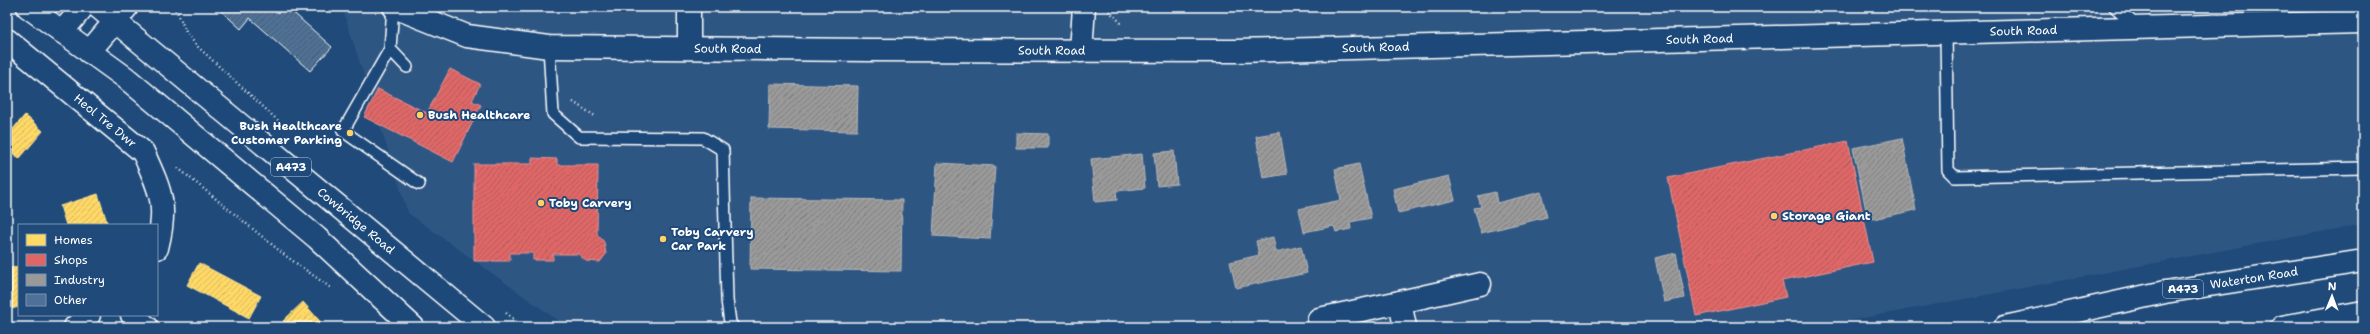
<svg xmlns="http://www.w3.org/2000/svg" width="2370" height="334" font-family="'Shantell Sans',sans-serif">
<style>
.built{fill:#2e5683}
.homes{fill:url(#homes-hatch);stroke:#ffe494}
.shops{fill:url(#shops-hatch);stroke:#e99494}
.industry{fill:url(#industry-hatch);stroke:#b8b8b8}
.building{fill:url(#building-hatch);stroke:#fff}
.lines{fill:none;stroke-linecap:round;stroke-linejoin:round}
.service-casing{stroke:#fff;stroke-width:14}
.minor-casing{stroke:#fff;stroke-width:25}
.primary-casing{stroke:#fff;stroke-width:25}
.path{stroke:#fff;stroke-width:2.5;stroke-dasharray:1 3;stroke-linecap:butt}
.service{stroke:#1f4a7a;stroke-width:11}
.minor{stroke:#1f4a7a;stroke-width:22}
.primary{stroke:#1f4a7a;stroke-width:22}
.poi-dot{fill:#ffd166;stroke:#1f4a7a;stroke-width:1.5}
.labels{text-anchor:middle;stroke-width:4;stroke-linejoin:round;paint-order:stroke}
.shield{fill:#1f4a7a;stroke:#bcc9d7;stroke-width:1}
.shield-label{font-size:11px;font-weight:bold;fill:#fff}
.street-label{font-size:12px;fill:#fff;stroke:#1f4a7a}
.poi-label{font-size:12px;font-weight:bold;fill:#fff;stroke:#1f4a7a;text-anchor:start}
</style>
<defs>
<pattern id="homes-hatch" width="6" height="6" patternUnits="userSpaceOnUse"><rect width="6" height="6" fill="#ffd966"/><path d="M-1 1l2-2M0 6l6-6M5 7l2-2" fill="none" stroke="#d2b660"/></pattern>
<pattern id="shops-hatch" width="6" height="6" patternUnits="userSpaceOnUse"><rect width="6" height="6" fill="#e06666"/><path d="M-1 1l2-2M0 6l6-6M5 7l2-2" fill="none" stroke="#ac5d5d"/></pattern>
<pattern id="industry-hatch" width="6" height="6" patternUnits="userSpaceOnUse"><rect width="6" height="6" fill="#999"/><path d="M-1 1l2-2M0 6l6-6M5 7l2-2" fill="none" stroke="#7e7e7e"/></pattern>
<pattern id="building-hatch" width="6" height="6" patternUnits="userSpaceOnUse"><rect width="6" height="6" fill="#507197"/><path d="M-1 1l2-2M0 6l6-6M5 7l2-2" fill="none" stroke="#4e5b6a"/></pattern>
</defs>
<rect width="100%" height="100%" fill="#1f4a7a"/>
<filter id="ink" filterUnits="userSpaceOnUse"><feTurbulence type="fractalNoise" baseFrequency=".025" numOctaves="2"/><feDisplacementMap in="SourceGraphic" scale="8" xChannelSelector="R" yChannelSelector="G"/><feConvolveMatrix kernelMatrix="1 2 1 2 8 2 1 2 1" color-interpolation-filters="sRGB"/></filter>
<g filter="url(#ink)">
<path class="built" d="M342,7h2021v217l-548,103h-1248l-159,-114z"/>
<path class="homes" d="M25,115l18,16 -24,28 -12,-11v-12z
M98,194l10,31h-42l-6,-19z
M199,263l62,33 -12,22 -62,-33z
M19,266v41l-12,3v-41z
M303,302l22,25h-36l-6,-6z"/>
<path class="shops" d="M450,69l30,15 -8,17 9,4 -28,57 -89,-45 14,-28 49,24z
M1848,141l25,121 -91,19 4,16 -90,19 -28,-138z
M532,158l25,1v6h41l-1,69 7,8 2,12 -6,8 -14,-1 -8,-7h-25v6h-20v-7h-23v8h-36v-97h58z"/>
<path class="industry" d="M770,84l88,2 -1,45 -88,-2z
M1280,132l7,42 -24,4 -7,-42z
M1016,133l32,1v14h-32z
M1902,138l14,72 -48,10 -15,-72z
M1174,151l3,33 -20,2 -3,-33z
M1142,154l3,34 -29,3 1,9 -22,2 -4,-43z
M937,163l58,3 -5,73 -57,-3z
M1359,164l12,54 -21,4 1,7 -15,3 -2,-6 -30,6 -5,-23 42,-9 -6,-31z
M1449,176l6,24 -57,13 -5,-24z
M1495,192l2,11 44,-11 6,25 -66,16 -7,-25 7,-1 -3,-11z
M751,198l151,2 -1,71 -151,-2z
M1273,237l3,15 25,-6 6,27 -71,15 -6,-26 29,-7 -3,-14z
M1676,253l9,45 -21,4 -9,-44z"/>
<path class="building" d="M217,7h70l45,40 -22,24 -60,-53 -9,11z"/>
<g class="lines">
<g class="service-casing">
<path id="service" d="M393,7l-3,42 -47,82 76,53
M2115,7l23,20
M1946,33l2,137 7,7 408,-9
M549,47l4,67 26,23 124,1 20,12 4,150 3,23 3,4
M390,49l17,18"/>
</g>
<g class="minor-casing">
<g id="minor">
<path id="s1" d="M394,7l73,29 82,11 321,3 365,1 1128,-29"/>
<path d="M689,7v40"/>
<path d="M62,32l21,-25"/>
<path id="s2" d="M7,40l136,112c18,40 25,53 14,96"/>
<path d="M1081,51l3,-44"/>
<path d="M89,52l38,-45"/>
<path d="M132,315l15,12"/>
<path d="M1319,319l81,-17"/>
<path d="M75,327l14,-12"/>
<path d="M1405,327l-5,-25 80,-18"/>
</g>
</g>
<g class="primary-casing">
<g id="primary">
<path d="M28,7l98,71 191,160 96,89"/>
<path id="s3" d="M98,7l386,320"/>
<path id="s4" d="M2005,327l160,-35 198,-31"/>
<path d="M2282,327l81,-15"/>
</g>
</g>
<path class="path" d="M172,7l5,4 9,21 11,14 88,81
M1109,11l13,13
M480,13l1,-6
M573,102l22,14
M178,168l108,88 45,32
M506,313l17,14
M753,323l3,4
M705,327l3,-3 2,2"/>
<use href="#service" class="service"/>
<use href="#minor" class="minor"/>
<use href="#primary" class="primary"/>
</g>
</g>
<g class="poi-dot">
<circle cx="420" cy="115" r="4"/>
<circle cx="350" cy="133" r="4"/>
<circle cx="541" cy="203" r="4"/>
<circle cx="1774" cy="216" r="4"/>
<circle cx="663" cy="239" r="4"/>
</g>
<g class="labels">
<g class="shield">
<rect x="271" y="158" width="40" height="18" rx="3"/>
<rect x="2163" y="280" width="40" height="18" rx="3"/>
</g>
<g class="shield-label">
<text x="291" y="171">A473</text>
<text x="2183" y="293">A473</text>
</g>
<g class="street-label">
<text dy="4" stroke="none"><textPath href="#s1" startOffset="1636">South Road</textPath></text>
<text dy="4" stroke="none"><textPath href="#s1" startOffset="1312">South Road</textPath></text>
<text dy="4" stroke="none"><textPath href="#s1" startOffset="340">South Road</textPath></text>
<text dy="4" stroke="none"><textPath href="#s1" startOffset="988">South Road</textPath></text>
<text dy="4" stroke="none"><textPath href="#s1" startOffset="664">South Road</textPath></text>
<text dy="4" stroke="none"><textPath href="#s2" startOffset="127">Heol Tre Dwr</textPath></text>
<text dy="4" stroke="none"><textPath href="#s3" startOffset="335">Cowbridge Road</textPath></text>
<text dy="4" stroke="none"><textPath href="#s4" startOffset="254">Waterton Road</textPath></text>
</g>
<g class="poi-label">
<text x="428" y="119">Bush Healthcare</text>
<text x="342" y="130" text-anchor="end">Bush Healthcare<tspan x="342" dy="14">Customer Parking</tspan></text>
<text x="549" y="207">Toby Carvery</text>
<text x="1782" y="220">Storage Giant</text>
<text x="671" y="236">Toby Carvery<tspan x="671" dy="14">Car Park</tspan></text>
</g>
</g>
<rect width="2370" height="334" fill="none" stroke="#1f4a7a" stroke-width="24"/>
<rect x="12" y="12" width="2346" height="310" fill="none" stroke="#fff" stroke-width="1.5" filter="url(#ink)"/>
<rect x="18" y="224" width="140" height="92" fill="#1f4a7a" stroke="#7992af"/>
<rect x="26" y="234" width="20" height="12" fill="#ffd966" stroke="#7992af"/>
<text x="54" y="244" font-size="12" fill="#ffffff">Homes</text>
<rect x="26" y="254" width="20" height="12" fill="#e06666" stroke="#7992af"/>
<text x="54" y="264" font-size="12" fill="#ffffff">Shops</text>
<rect x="26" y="274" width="20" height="12" fill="#999999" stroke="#7992af"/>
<text x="54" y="284" font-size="12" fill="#ffffff">Industry</text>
<rect x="26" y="294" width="20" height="12" fill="#507197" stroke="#7992af"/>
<text x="54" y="304" font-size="12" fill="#ffffff">Other</text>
<g transform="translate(2332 296) rotate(1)" stroke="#1f4a7a" stroke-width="3" paint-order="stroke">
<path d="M0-3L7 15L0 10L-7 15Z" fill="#ffffff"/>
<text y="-6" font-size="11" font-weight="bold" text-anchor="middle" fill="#ffffff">N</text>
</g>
</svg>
